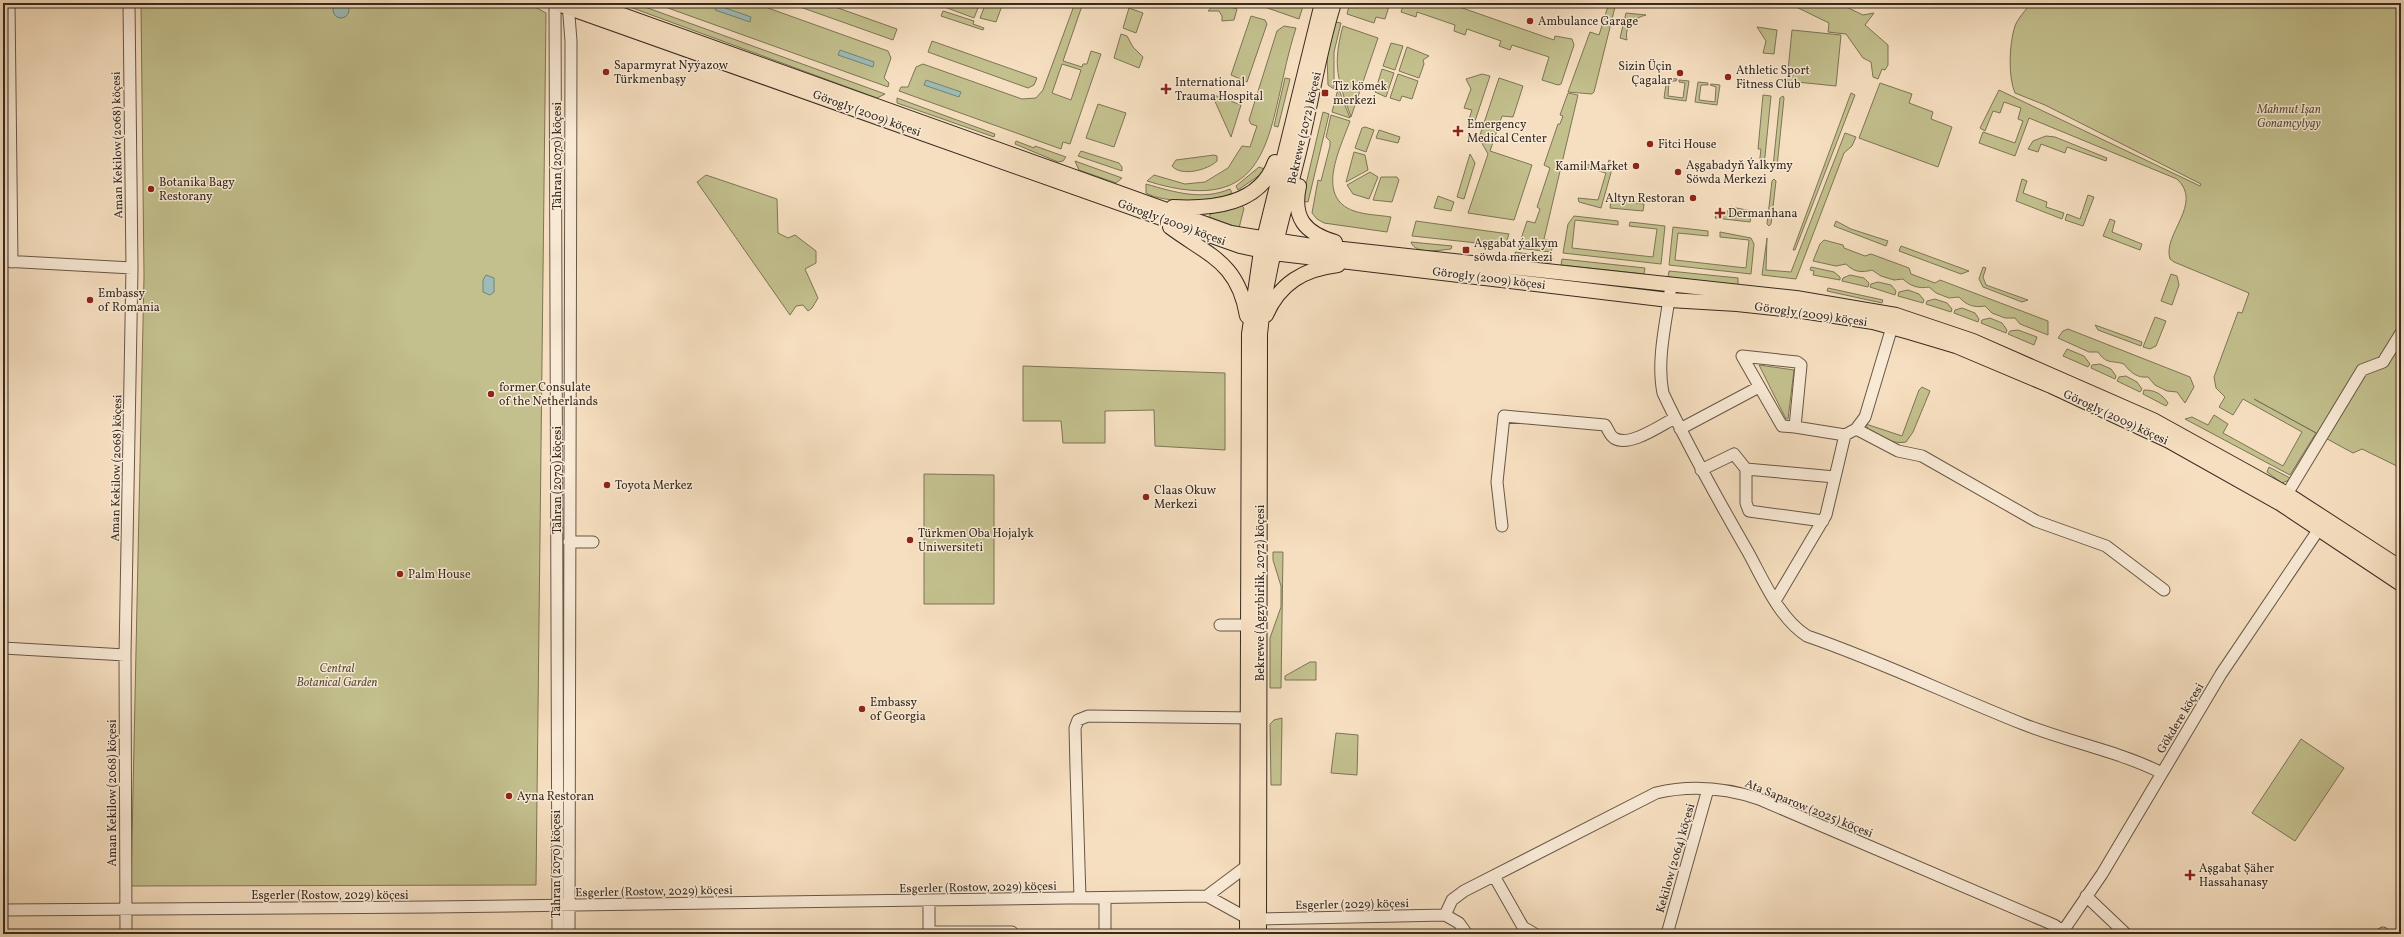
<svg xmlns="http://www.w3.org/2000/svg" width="2404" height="937" font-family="Vollkorn,serif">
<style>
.green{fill:#c3c08e;stroke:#7d7556;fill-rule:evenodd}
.water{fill:#9dbcb7;stroke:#74827a}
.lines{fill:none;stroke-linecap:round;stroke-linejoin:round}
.minor-casing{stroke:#675747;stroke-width:13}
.major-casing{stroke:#372a1f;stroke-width:16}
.minor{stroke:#f9ead6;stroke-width:11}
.major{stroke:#f6dfc0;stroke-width:14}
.poi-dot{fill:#8f2418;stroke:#f9ead6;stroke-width:1.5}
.labels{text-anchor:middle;stroke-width:3;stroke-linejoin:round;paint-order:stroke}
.poi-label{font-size:12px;fill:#372a1f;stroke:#f9ead6;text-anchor:start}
.park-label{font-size:12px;font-style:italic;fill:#5a503b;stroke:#f9ead6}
.street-label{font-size:12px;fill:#372a1f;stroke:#f9ead6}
</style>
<rect width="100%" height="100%" fill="#f6dfc0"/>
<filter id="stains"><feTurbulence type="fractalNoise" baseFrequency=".005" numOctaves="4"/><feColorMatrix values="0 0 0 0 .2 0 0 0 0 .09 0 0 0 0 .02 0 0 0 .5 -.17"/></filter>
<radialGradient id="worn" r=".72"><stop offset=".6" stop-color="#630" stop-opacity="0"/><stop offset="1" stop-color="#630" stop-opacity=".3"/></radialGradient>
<path class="green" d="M141,3h387l18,10 -10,872 -405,1 13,-610z
M619,3h15l251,91 -8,4z
M654,3h100l134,48 3,7 -7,20 5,5 -1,4z
M789,3h35l73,26 -4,11z
M934,3h31l13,5 -4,10z
M986,3h17l-7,19 -16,-4z
M1075,3h8l-20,58 19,6 1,-3h4l4,-13 10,3 -31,90 -7,-2 -2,7 -162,-58 2,-4h7l8,-20 7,-3 99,35 14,-1 7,-8zM1062,64l19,6 -10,30 -19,-7z
M1253,3h21l7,2 1,-2h22l-5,16z
M1350,3h40l-5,16 -9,-2 -2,6 -27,-9z
M1404,3h44l106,37 1,-4 17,3 2,6 -13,39 -3,1 -16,-5 7,-23 -37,-12 -2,5 -11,-4 2,-5 -34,-12 -2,6 -11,-4 1,-6 -38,-13 -1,5 -15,-5z
M1609,3h7l-22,89 -2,2 -24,-2 22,-60 9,3z
M1788,3h50l25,12 11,-2 -9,12 23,20v20l-3,5 -3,-1 -4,10 -5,-2 -2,-15 -8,-4 -17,-24 -18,-2 1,-9z
M2031,3h370v465l-39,-19 -9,4 -99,-54 62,34 -26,42 -105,-56 7,-2 16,8 6,-10 14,9 -5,9 60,33 19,-34 -59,-33 -10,16 -14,-8 6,-10 -9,-9 -2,-11 24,-65 4,1 7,-20 -75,-31 -4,-3c-8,-25 34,-55 7,-80l-148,-61 -14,38 -36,-13 4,-11 32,11 8,-22 -5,-2 3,-11 -17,-6 -4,11 -7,-2 -8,20 -5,-3 19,-38 201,96 1,-2 -156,-79 -30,-12c-7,-16 -6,-49 0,-67 3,-8 11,-16 16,-23z
M1221,4l16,5 -3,11 -12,1v-5l-3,-5h-11l4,-4z
M1129,8l14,5 -7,20 -13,-5z
M943,11l31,10 -1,3 11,4 -1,2 -42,-14z
M1626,13l20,2c-12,3 -22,11 -19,25l-7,-2z
M1251,16l14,4 2,4 -20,58 -16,-7z
M1335,22l6,1 -7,29v37l-6,-4 -1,-30z
M1284,26l12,2c-30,92 -15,195 -149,153l7,-6 31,9 20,-2 23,-14 14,-22 8,1 7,-21 -6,-2 -2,-4 28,-89z
M1343,26l35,12 -27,79c-13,-37 -19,-51 -8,-91z
M1757,27l20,3 -3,24 -11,-1 3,-12z
M1792,30l49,5 -5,51 -49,-5z
M1121,34l6,2 6,11 10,10 -4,11 -25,-10z
M932,41l105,37 -3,7 -6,3 -100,-36z
M1391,43l12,3 -8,24 -12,-4z
M1407,47l22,9 -6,4 1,4 -5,14 -20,-7z
M1382,69l12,4 -8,24 -11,-5z
M1398,74l20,7 -6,18 -10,-3 -2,5 -10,-3z
M1482,74l8,2 -15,45 -4,2 -3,-1 4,-12 -8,-2 7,-19 -5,-10z
M1285,78l5,1 -12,48 -4,-1z
M1499,78l24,8 -10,31 -11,-1 -12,35 42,14 -18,55 -46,-7 20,-59 -9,-16z
M1667,78l10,1 -1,2h-7l-1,15 15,2 2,-15 -6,-1v-2l10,1 -3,20 -22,-3z
M1698,82l10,1v2h-7l-2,15 16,2 1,-15 -6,-2 1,-1 9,1 -3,20 -22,-3z
M1880,83l32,11 -3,9 24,9 -2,7 21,8 -14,40 -79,-29z
M1338,89l1,1 11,28 -18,-6z
M1568,93l10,2 -34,144 10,3 -3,10 -33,-4 9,-27 8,2 5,-14 -3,-2 13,-39 -6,-3 14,-41h2l3,-8 -3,-1z
M1851,93l4,2 -60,155h-2z
M1214,95l27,10 -10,32 -18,-40z
M1763,95l8,1 -7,70h-5l2,-17h-3z
M1783,96l1,2 -7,69 -2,2 -2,-2 7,-69z
M897,98l98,36 -1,3 -97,-34z
M1098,104l28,9 -12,34 -28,-9z
M1323,112l6,2 -21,88 -6,-1z
M1331,115l19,6c-9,26 -36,76 4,90 12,4 25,4 37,6l-4,15 -63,-9 -7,-4 -5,-6 6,-33 3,1 9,-35v-5l-4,-4z
M1365,127l9,3 -8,22 -11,-4 7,-20z
M1379,130l21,7 -2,6 -22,-5z
M1845,133l11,4 -4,9 -8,7 -48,126 -34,-4 5,-37 -1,32 25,2z
M2046,136l9,1 52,21 -1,3 -39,-14 -2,6 -24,-9 -3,8 -10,-3 5,-8z
M1016,141l18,7 1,-2 31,11 -3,4 -5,1 -43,-18z
M1081,151l38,12 3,4v4l-44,-15z
M1354,152l11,3 3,15 -22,12z
M1470,154l5,9 -11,36 -7,-2z
M1214,155l3,1v5c-9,9 -36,16 -45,5l4,-6z
M1609,160l5,2 -13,46 -22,-6 -1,-4 20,2 8,-27 -21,-6 1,-3 20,6z
M1075,161l47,17 -6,5 -37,-13z
M1259,167l8,3 -29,20 -2,-4z
M1370,172l8,5 -9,22 -16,-5 -6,-9z
M706,175l71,24 1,34 10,5 7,-3 21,16v12l-11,6 13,29 -6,10 -4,3 -5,-6 -7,1 -6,9 -93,-133z
M1381,177h16l2,3 -7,22 -19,-2z
M1774,179l2,2 -5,43 -2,2 -2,-2 5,-43z
M2022,179l5,2 -4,12 24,9 -1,5 18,6 -2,6 -46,-18z
M1146,184c28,8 56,17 84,5l2,4c-19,9 -67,11 -86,0z
M2088,195l6,2 -11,29 -18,-6 2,-6 13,5z
M1438,196l16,6 -3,9 -17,-3z
M1611,200l33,4 -1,7 -33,-3z
M1240,204l4,4 -5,20 -30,-11 2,-4z
M1731,207l21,4 -2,11 -35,-4 1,-3 9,-1z
M1574,216l44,5v4l-43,-5 -3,28 81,9 4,-28 -28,-3 1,-4 35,4 -4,38 -98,-11 5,-29z
M2110,219l5,2 -3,11 30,12 -2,6 -37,-14z
M1416,221l93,13 -4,12 -93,-10z
M1836,221l15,8 37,12 -2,5 -52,-20z
M1673,227l35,4v5l-30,-3 -3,27 71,8 3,-28 -29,-3v-5l31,6 3,6 -3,30 -82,-9z
M1824,240l19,5 1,3 21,8 6,-2 38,14 2,6 24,9 5,-3 108,41v14l-28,-11 -5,-6h-10l-13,-5 -7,-7c-11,2 -19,-1 -26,-9l-10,1 -13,-5 -7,-6c-10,2 -19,-1 -26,-8l-9,1 -13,-4 -9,-6c-11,3 -18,2 -26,-6l-10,2 -23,-5 7,-17z
M1411,242l41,4 -1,3c-10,1 -36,6 -40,-7z
M1901,246l68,25 -8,3 -62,-23z
M1515,252l38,6 -1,4c-9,3 -28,1 -36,-5z
M1562,259l83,9 -1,6 -83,-9z
M1811,267l23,5 6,5v3l-27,-5 1,-4 -4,-1z
M1983,267l3,1 -3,9 3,8 42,15 -6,2 -39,-15 -4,-8z
M1669,271l69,7v7l-70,-8z
M2171,274l6,2 2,9 -7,20 -11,-4z
M1850,275l14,3 5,5 -1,4 -26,-6 1,-3z
M1878,282l13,3 5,6 -1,4 -25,-8 1,-3z
M1828,288l55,12 -1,3 -55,-12z
M1908,290l11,4 5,6 -1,3 -25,-7 1,-4z
M1935,299l12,4 5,6 -1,3 -25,-8 1,-3z
M1962,308l13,5 4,6 -1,3 -24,-9 1,-3z
M2155,317l11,4 -10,25 -6,3 -7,-2z
M1990,318l12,5 5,7 -1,3 -25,-10 1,-3z
M2095,325l47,17 -1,4 -43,-16z
M2068,329l122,48 4,10 -9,16 -8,-11 -10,-1 -12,-6 -7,-8c-11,1 -17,-4 -24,-13 -12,-4 -17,1 -26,-12h-9l-31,-14 5,-7z
M2018,330l19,7 -3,8 -26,-11 2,-3z
M2067,349l17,7 6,8 -2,3 -25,-11z
M2100,364l11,5 5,7 -1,3 -24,-11 1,-3z
M1759,365l35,5 -6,49h-2z
M1023,366l202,7v77l-70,-4 -1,-36 -49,1v32h-42l-2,-22h-38z
M2126,376l11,6 5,7 -2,3 -23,-11 2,-4z
M1922,387l8,4 -17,41 -7,10c-13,3 -26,-6 -38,-12l-2,-6 36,12 17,-46z
M2144,390c11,0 18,4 24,13l-2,3 -23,-12z
M2269,467l21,11 -1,2 -7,3 -15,-11z
M924,474l70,1v129h-70z
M1273,552h10l-2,136h-11v-50l11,-31v-21l-8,-26z
M1310,662h6v18h-31v-4z
M1282,718l-1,67h-10l-1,-61 4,-4z
M1336,733l22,2 -1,40 -26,-2z
M2301,739l43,29 -49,73 -43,-28z"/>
<path class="water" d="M333 10a8 8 0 1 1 16 0a8 8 0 1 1-16 0Z
M717,5l34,12 -1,5 -35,-12z
M840,50l34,12 -1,5 -35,-12z
M926,80l35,12 -2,5 -35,-12z
M486,275l8,3v14l-4,3 -7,-3v-12z"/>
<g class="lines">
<g class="minor-casing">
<path id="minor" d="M9,3l3,259
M555,3l3,931
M568,3l3,38 -2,893
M3,261l129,7
M1671,285c-4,34 -15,74 -8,108 26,55 55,107 85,159 16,29 31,66 59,84 73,25 143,59 216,88 45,18 95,27 139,49
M1742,356l55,6 4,3 -6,62 -13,-1z
M1795,427l50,8
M1680,429l79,-42
M1856,429l9,-12 27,-90
M1746,469l89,8
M1701,470l33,-16 12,15v34l3,8 74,10
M2287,494l75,-124 21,-8 18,-29
M1502,526l-5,-44 7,-66 101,9c3,4 5,11 9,13 15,10 47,-13 61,-20
M569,542h24
M1775,601l51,-86 19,-80 11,-6 42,22 24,5 114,65 70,25 58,44
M1220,625h29
M3,648l122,7
M1494,876l29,51 12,7
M1207,896l40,22
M2086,896l40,38
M1080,898l-4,-130 -1,-40 3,-8 10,-4 167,2
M1105,898v36
M929,901v33
M3,910l429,-3 775,-11 40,-30
M1445,915l7,-15 12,-9 192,-98c34,-8 70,-5 103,6l295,126 9,6
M1445,915l14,8 8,11
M1259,919l186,-4
M929,932h83
M2383,933l1,1
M126,934l-1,-279 7,-387 -3,-265
M1667,934l41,-145
M2061,934l41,-60 119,-200 102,-151"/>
</g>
<g class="major-casing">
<path id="major" d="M555,3l685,243 33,7 396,47 68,4 65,7 71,11 36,10 47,14 95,40 118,55 112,63 120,80
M589,3l642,230 75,12 490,53 100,17 77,26 180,79 134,74 114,74
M1299,186c-7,32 6,47 36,56
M1173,207c39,2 87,-2 102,-45
M1170,227c39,29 68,35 77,89
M1266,315c14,-32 38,-46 72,-50
M1247,934l2,-600 12,-83 61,-248
M1259,934l1,-600c6,-64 25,-124 40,-186 12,-48 19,-98 34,-145"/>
</g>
<use href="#minor" class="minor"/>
<use href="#major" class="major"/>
</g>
<g class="poi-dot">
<circle cx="1530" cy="21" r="4"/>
<circle cx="606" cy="72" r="4"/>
<circle cx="1680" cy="73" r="4"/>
<circle cx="1728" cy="77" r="4"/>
<path d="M1164 83h4v4h4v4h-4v4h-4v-4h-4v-4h4z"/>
<rect x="1321" y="89" width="8" height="8" rx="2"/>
<path d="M1456 125h4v4h4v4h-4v4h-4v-4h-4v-4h4z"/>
<circle cx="1650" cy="144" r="4"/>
<circle cx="1636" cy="166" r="4"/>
<circle cx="1678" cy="172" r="4"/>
<circle cx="151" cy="189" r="4"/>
<circle cx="1693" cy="198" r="4"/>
<path d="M1718 207h4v4h4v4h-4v4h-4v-4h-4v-4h4z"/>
<rect x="1462" y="246" width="8" height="8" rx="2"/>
<circle cx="90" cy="300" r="4"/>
<circle cx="491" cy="394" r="4"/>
<circle cx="607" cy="485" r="4"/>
<circle cx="1146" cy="497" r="4"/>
<circle cx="910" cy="540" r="4"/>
<circle cx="400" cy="574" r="4"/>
<circle cx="862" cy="709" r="4"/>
<circle cx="509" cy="796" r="4"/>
<path d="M2188 869h4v4h4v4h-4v4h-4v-4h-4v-4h4z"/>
</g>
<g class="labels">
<g class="poi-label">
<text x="1538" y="25">Ambulance Garage</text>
<text x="614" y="69">Saparmyrat Nyýazow<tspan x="614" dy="14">Türkmenbaşy</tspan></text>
<text x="1672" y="70" text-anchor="end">Sizin Üçin<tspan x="1672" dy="14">Çagalar</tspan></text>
<text x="1736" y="74">Athletic Sport<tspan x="1736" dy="14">Fitness Club</tspan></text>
<text x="1175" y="86">International<tspan x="1175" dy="14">Trauma Hospital</tspan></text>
<text x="1333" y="90">Tiz kömek<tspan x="1333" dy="14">merkezi</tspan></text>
<text x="1467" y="128">Emergency<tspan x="1467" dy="14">Medical Center</tspan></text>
<text x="1658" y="148">Fitci House</text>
<text x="1686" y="169">Aşgabadyň Ýalkymy<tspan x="1686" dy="14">Söwda Merkezi</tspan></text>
<text x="1628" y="170" text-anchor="end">Kamil Market</text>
<text x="159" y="186">Botanika Bagy<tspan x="159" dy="14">Restorany</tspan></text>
<text x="1685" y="202" text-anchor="end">Altyn Restoran</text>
<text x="1728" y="217">Dermanhana</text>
<text x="1474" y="247">Aşgabat ýalkym<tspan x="1474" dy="14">söwda merkezi</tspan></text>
<text x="98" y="297">Embassy<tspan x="98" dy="14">of Romania</tspan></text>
<text x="499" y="391">former Consulate<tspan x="499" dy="14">of the Netherlands</tspan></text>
<text x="615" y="489">Toyota Merkez</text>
<text x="1154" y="494">Claas Okuw<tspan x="1154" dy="14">Merkezi</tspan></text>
<text x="918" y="537">Türkmen Oba Hojalyk<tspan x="918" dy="14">Uniwersiteti</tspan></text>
<text x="408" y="578">Palm House</text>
<text x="870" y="706">Embassy<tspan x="870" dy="14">of Georgia</tspan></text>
<text x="517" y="800">Ayna Restoran</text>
<text x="2199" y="872">Aşgabat Şäher<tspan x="2199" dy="14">Hassahanasy</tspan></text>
</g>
<g class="park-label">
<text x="2289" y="113">Mahmut Işan<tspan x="2289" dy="14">Gonamçylygy</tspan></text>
<text x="337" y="672">Central<tspan x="337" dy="14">Botanical Garden</tspan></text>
</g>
<g class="street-label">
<text transform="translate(867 113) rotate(20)" y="4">Görogly (2009) köçesi</text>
<text transform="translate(1304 128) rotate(-77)" y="4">Bekrewe (2072) köçesi</text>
<text transform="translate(117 145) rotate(-91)" y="4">Aman Kekilow (2068) köçesi</text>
<text transform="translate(557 156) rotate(-90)" y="4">Tähran (2070) köçesi</text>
<text transform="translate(1172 222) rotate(20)" y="4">Görogly (2009) köçesi</text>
<text transform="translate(1489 278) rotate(7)" y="4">Görogly (2009) köçesi</text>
<text transform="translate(1811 314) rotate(8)" y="4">Görogly (2009) köçesi</text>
<text transform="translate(2116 417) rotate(25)" y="4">Görogly (2009) köçesi</text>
<text transform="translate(116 468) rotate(-89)" y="4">Aman Kekilow (2068) köçesi</text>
<text transform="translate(557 480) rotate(-90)" y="4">Tähran (2070) köçesi</text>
<text transform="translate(1260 593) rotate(-90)" y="4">Bekrewe (Agzybirlik, 2072) köçesi</text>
<text transform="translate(2180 718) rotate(-59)" y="4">Gökdere köçesi</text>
<text transform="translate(112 793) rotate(-90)" y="4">Aman Kekilow (2068) köçesi</text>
<text transform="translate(1809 808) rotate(22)" y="4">Ata Saparow (2025) köçesi</text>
<text transform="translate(1675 858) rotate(-74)" y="4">Kekilow (2064) köçesi</text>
<text transform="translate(556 864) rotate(-90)" y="4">Tähran (2070) köçesi</text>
<text transform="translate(978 887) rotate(-1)" y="4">Esgerler (Rostow, 2029) köçesi</text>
<text transform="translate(654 891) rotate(-1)" y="4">Esgerler (Rostow, 2029) köçesi</text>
<text x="330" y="899">Esgerler (Rostow, 2029) köçesi</text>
<text transform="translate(1352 904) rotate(-1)" y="4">Esgerler (2029) köçesi</text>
</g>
</g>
<rect width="2404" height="937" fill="none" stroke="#f6dfc0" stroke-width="16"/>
<rect x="4" y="4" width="2396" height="929" fill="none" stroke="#372a1f" stroke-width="2"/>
<rect x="8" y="8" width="2388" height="921" fill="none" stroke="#372a1f"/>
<rect width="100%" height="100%" filter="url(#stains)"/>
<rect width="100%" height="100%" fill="url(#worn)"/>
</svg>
